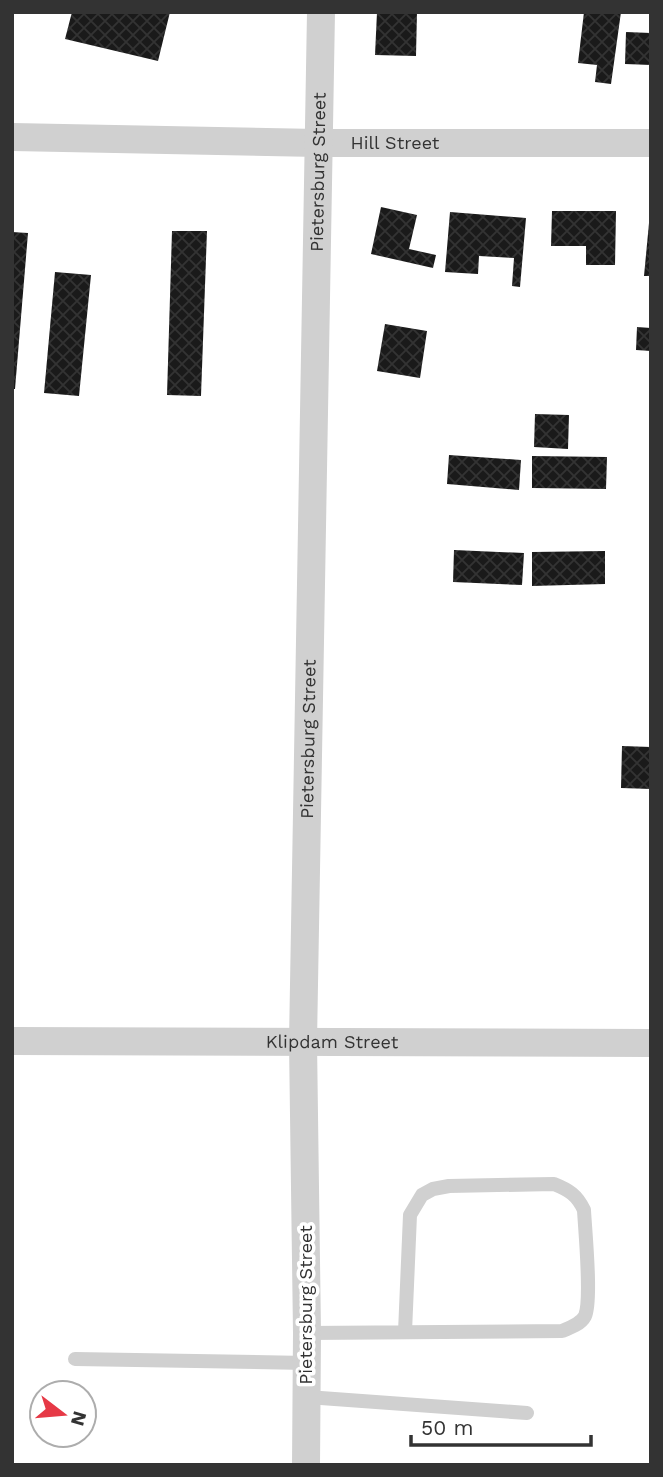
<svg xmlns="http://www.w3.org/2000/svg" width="663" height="1477" font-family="'Work Sans',sans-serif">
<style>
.building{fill:url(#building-cross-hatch)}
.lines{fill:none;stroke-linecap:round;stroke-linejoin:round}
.service{stroke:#d0d0d0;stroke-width:14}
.minor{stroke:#d0d0d0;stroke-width:28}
.labels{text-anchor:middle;stroke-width:7;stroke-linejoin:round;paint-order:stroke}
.street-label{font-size:18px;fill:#333;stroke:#fff}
</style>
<defs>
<pattern id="building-cross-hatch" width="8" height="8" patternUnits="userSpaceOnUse" patternTransform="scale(1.75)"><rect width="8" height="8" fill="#1a1a1a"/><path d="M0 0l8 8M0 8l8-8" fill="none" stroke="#333"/></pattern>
</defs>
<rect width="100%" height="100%" fill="#fff"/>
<path class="building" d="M72,12h98l-12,49 -93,-22z
M377,12h40l-1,44 -41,-1z
M584,12h37l-10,72 -16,-2 2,-17 -19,-2z
M626,32l25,1v32l-26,-1z
M381,207l36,8 -8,34 27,6 -3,13 -62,-14z
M552,211h64l-1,54h-29v-19h-35z
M450,212l76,6 -6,69 -8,-1 2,-28 -35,-2 -1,18 -33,-2z
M649,223h2v53h-7z
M172,231h35l-6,165 -34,-1z
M12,232l16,1 -13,156h-3z
M55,272l36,3 -12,121 -35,-3z
M385,324l42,7 -7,47 -43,-7z
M637,327l14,1v23l-15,-1z
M535,414l34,1 -1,34 -34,-2z
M449,455l72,5 -2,30 -72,-6z
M532,456l75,1 -1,32 -74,-1z
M454,550l70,3 -2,32 -69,-3z
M605,551v33l-73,2v-34z
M622,746l29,1v42l-30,-1z"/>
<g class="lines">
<path class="service" d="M307,1333l255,-2c8,-3 19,-7 23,-15 7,-16 0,-86 -1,-106 -7,-15 -15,-20 -30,-26l-105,2 -16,3 -11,6 -12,20 -5,117
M75,1359l232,4
M307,1397l220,16"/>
<g class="minor">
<path id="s1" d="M12,137l306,6h333"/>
<path id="s2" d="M12,1041l639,2"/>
<path id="s3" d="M306,1465l1,-132 -4,-291 18,-1030"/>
</g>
</g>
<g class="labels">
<g class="street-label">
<text dy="6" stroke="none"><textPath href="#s1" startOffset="383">Hill Street</textPath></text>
<text dy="6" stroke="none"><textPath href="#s3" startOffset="1293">Pietersburg Street</textPath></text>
<text dy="6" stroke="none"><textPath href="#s3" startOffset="726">Pietersburg Street</textPath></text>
<text dy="6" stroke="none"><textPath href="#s2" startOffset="320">Klipdam Street</textPath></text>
<text transform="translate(306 1305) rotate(-90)" y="6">Pietersburg Street</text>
</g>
</g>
<rect width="663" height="1477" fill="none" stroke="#333333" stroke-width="28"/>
<g transform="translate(63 1414) rotate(106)"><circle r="33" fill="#ffffff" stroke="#adadad" stroke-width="2"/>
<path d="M0-5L12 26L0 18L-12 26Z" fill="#e63946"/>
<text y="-10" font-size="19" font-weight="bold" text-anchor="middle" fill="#333333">N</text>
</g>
<path d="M411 1435v10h180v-10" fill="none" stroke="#333333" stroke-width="3.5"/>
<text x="421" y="1435" font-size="21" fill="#333333" stroke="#ffffff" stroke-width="5" paint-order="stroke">50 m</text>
</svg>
